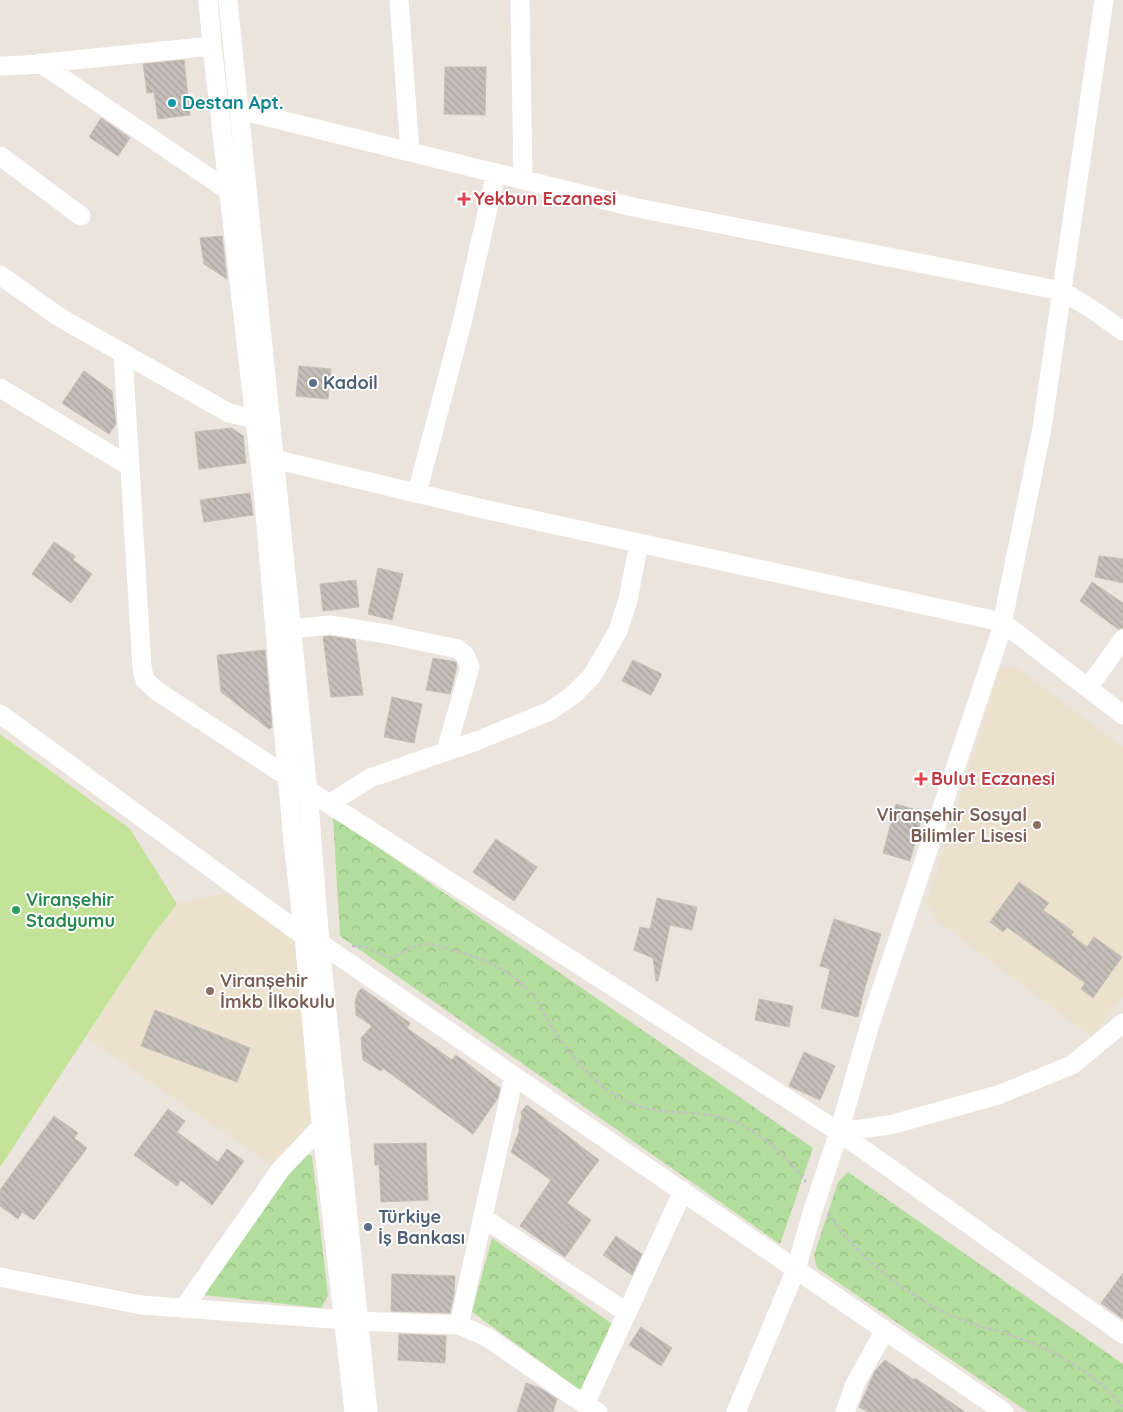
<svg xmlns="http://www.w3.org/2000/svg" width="1123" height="1412" font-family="Quicksand,sans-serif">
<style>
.education{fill:#ebe1cc}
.park{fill:url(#park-crowns)}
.pitch{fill:#c3e399}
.building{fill:url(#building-back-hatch);stroke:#c5c0b6}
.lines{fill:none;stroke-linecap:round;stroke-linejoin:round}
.path{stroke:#c3c3c3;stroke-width:2.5;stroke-dasharray:4 2.5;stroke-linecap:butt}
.minor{stroke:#fff;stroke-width:19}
.culture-dot{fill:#0f9aa8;stroke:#fff;stroke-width:2}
.health-dot{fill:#e0444e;stroke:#fff;stroke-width:2}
.service-dot{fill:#5c6f8a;stroke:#fff;stroke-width:2}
.education-dot{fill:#8d6e63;stroke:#fff;stroke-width:2}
.leisure-dot{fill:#2e9e5b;stroke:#fff;stroke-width:2}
.labels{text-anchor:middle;stroke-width:4;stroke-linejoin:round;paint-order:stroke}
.culture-label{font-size:18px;font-weight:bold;fill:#0d838f;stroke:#fff;text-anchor:start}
.health-label{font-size:18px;font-weight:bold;fill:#be3a42;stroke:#fff;text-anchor:start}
.service-label{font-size:18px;font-weight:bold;fill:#4e5e75;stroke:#fff;text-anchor:start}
.education-label{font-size:18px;font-weight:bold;fill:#785e54;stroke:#fff;text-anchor:end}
.leisure-label{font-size:18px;font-weight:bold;fill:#27864d;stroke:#fff;text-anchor:start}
</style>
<defs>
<pattern id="park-crowns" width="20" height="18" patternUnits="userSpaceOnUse" patternTransform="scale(1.25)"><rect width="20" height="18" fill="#b2dd9c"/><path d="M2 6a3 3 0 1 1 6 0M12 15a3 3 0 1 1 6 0" fill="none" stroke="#99be86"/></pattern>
<pattern id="building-back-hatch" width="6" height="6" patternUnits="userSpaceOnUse" patternTransform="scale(1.25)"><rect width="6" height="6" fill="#c3beb7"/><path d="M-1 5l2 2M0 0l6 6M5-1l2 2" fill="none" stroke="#a8a39d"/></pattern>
</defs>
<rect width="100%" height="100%" fill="#eae4dc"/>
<path class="education" d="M1015,666l108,81v250l-31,40 -157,-118 -8,-16 72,-233z
M225,893l74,51 14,172 -37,52 -189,-130 65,-102 25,-32z"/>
<path class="park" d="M333,816l480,332 -33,96 -440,-308z
M302,1153l10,3 16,140 -7,12 -118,-13z
M848,1172l275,192v48h-95l-211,-144 -3,-13 24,-73z
M492,1238l120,86 -32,66 -108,-78z"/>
<path class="pitch" d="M0,734l130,95 47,75 -25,32 -152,231z"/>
<path class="building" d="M184,60l6,55 -32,4 -4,-27 -7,1 -4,-29z
M445,67h41l-1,48 -41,-1z
M101,118l29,20 -12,18 -29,-19z
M222,236l5,43 -23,-15 -4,-26z
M299,366l32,3 -3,30 -32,-3z
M84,371l28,20 4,33 -7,10 -47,-31z
M232,428l11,8 3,27 -47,6 -4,-37z
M250,493l3,22 -49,7 -4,-22z
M54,542l21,14 -2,4 19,14 -21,29 -39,-29z
M1099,556l24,3v24l-28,-6z
M378,568l25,6 -11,46 -24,-6z
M356,580l3,27 -36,4 -3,-27z
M1092,582l31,21v25l-5,1 -38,-28z
M330,636l25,4 8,55 -32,2 -8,-60z
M265,650l7,77 -3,2 -48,-37 -4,-37z
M433,658l23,4 1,4 -7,28 -24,-4z
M633,660l29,14 -11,21 -29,-14z
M392,697l30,7 -8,39 -30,-6z
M896,804l27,8 -13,49 -27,-8z
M496,839l41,28 -23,34 -41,-29z
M1019,882l30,21 -6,7 31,22 -3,3 16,12 7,-10 28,20 -29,41 -12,-9 4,-6 -78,-56 -4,5 -13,-10z
M657,898l40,9 -5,23 -22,-5 -12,56h-2l-3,-23 -19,-8 6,-23 10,2z
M834,919l47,15 -16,53 -7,30 -37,-9 9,-39 -10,-3z
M362,988l48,35 -3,5 45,32 4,-5 44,33 -2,10 -25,36 -90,-66 -2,3 -18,-11 -2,-22 11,-12 -16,-11 -1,-13 3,-10z
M759,999l34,7 -4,21 -34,-7z
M155,1010l95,38 -13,34 -96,-36z
M804,1052l31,14 -15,34 -31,-14z
M527,1105l72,55 -32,43 24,17 -26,37 -45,-31 31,-46 -40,-28 8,-20v-6l3,-9 -1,-5z
M168,1109l17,12 -8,11 41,30 9,-13 17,12 -32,44 -31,-25 -4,6 -43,-31z
M54,1116l24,17 -4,5 13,10 -53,72 -12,-8 -4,7 -18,-13v-16z
M426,1143l2,57 -47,2 -2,-37h-4l-1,-21z
M616,1236l26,18 -10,21 -29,-20z
M1123,1273v46l-22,-16z
M392,1274l63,2 -1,19 -4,18 -59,-2z
M641,1327l31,21 -11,18 -32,-21z
M399,1334l47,2 -1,27 -47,-3z
M885,1360l29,20 1,-2 50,34h-97l-9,-5 16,-36z
M526,1383l14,5 17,11 -4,13h-36z"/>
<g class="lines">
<path class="path" d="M352,946l13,1 25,11c11,-4 23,-13 35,-14 11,0 23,5 34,8 28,7 54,21 74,43 7,8 11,20 17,29 19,29 40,57 70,74 33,19 65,11 100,19 35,9 65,37 86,65
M828,1213c31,48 89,91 142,110 9,4 19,5 29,8 47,15 92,37 124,76"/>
<path class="minor" d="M208,0l4,46 51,444 30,353 11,93 16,177 34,299
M228,0l80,792 12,151 48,469
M399,0l11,152
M520,0l3,180
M40,63l189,128
M0,66l25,-1 187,-19
M240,110l393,97 429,84 31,19 30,21
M0,156l81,60
M0,275l59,42 170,96 26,6
M123,353l19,315 3,12 12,11 172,113 510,328 284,202
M0,388l129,78
M274,459l209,50 519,113 121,93
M417,493l46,-174 33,-146
M292,629l38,-4 57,9 71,15 7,6 5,12 -24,84
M1088,688l35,-49
M0,714l304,222 16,7 684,469
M329,804l41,-26 109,-38 71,-29 23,-16 19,-19 26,-45 10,-31 11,-57
M839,1132l51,-7 108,-30 74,-30 51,-42
M482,1217l144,95
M0,1277l141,28 218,16 100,4 28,12 85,59 26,16
M183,1309l98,-140 41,-43
M459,1325l55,-249
M585,1404l98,-213
M736,1412l60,-143 17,-59 26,-78 31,-108 130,-390 42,-206 62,-428
M845,1412l10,-28 30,-54"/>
</g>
<circle class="culture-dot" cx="172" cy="103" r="5"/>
<g class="health-dot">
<path d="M461.5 191.5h5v5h5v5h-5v5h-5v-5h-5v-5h5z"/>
<path d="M918.5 771.5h5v5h5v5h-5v5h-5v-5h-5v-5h5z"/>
</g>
<g class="service-dot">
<circle cx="313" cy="383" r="5"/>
<circle cx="368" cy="1227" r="5"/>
</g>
<g class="education-dot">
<circle cx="1037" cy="825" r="5"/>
<circle cx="210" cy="991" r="5"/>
</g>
<circle class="leisure-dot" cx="16" cy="910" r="5"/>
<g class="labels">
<g class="culture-label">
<text x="182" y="109">Destan Apt.</text>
</g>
<g class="health-label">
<text x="474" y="205">Yekbun Eczanesi</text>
<text x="931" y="785">Bulut Eczanesi</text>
</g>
<g class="service-label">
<text x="323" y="389">Kadoil</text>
<text x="378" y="1223">Türkiye<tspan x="378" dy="21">İş Bankası</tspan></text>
</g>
<g class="education-label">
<text x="1027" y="821">Viranşehir Sosyal<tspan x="1027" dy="21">Bilimler Lisesi</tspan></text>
<text x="220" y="987" text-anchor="start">Viranşehir<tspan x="220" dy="21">İmkb İlkokulu</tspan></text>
</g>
<g class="leisure-label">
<text x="26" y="906">Viranşehir<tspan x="26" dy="21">Stadyumu</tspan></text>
</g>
</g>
</svg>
